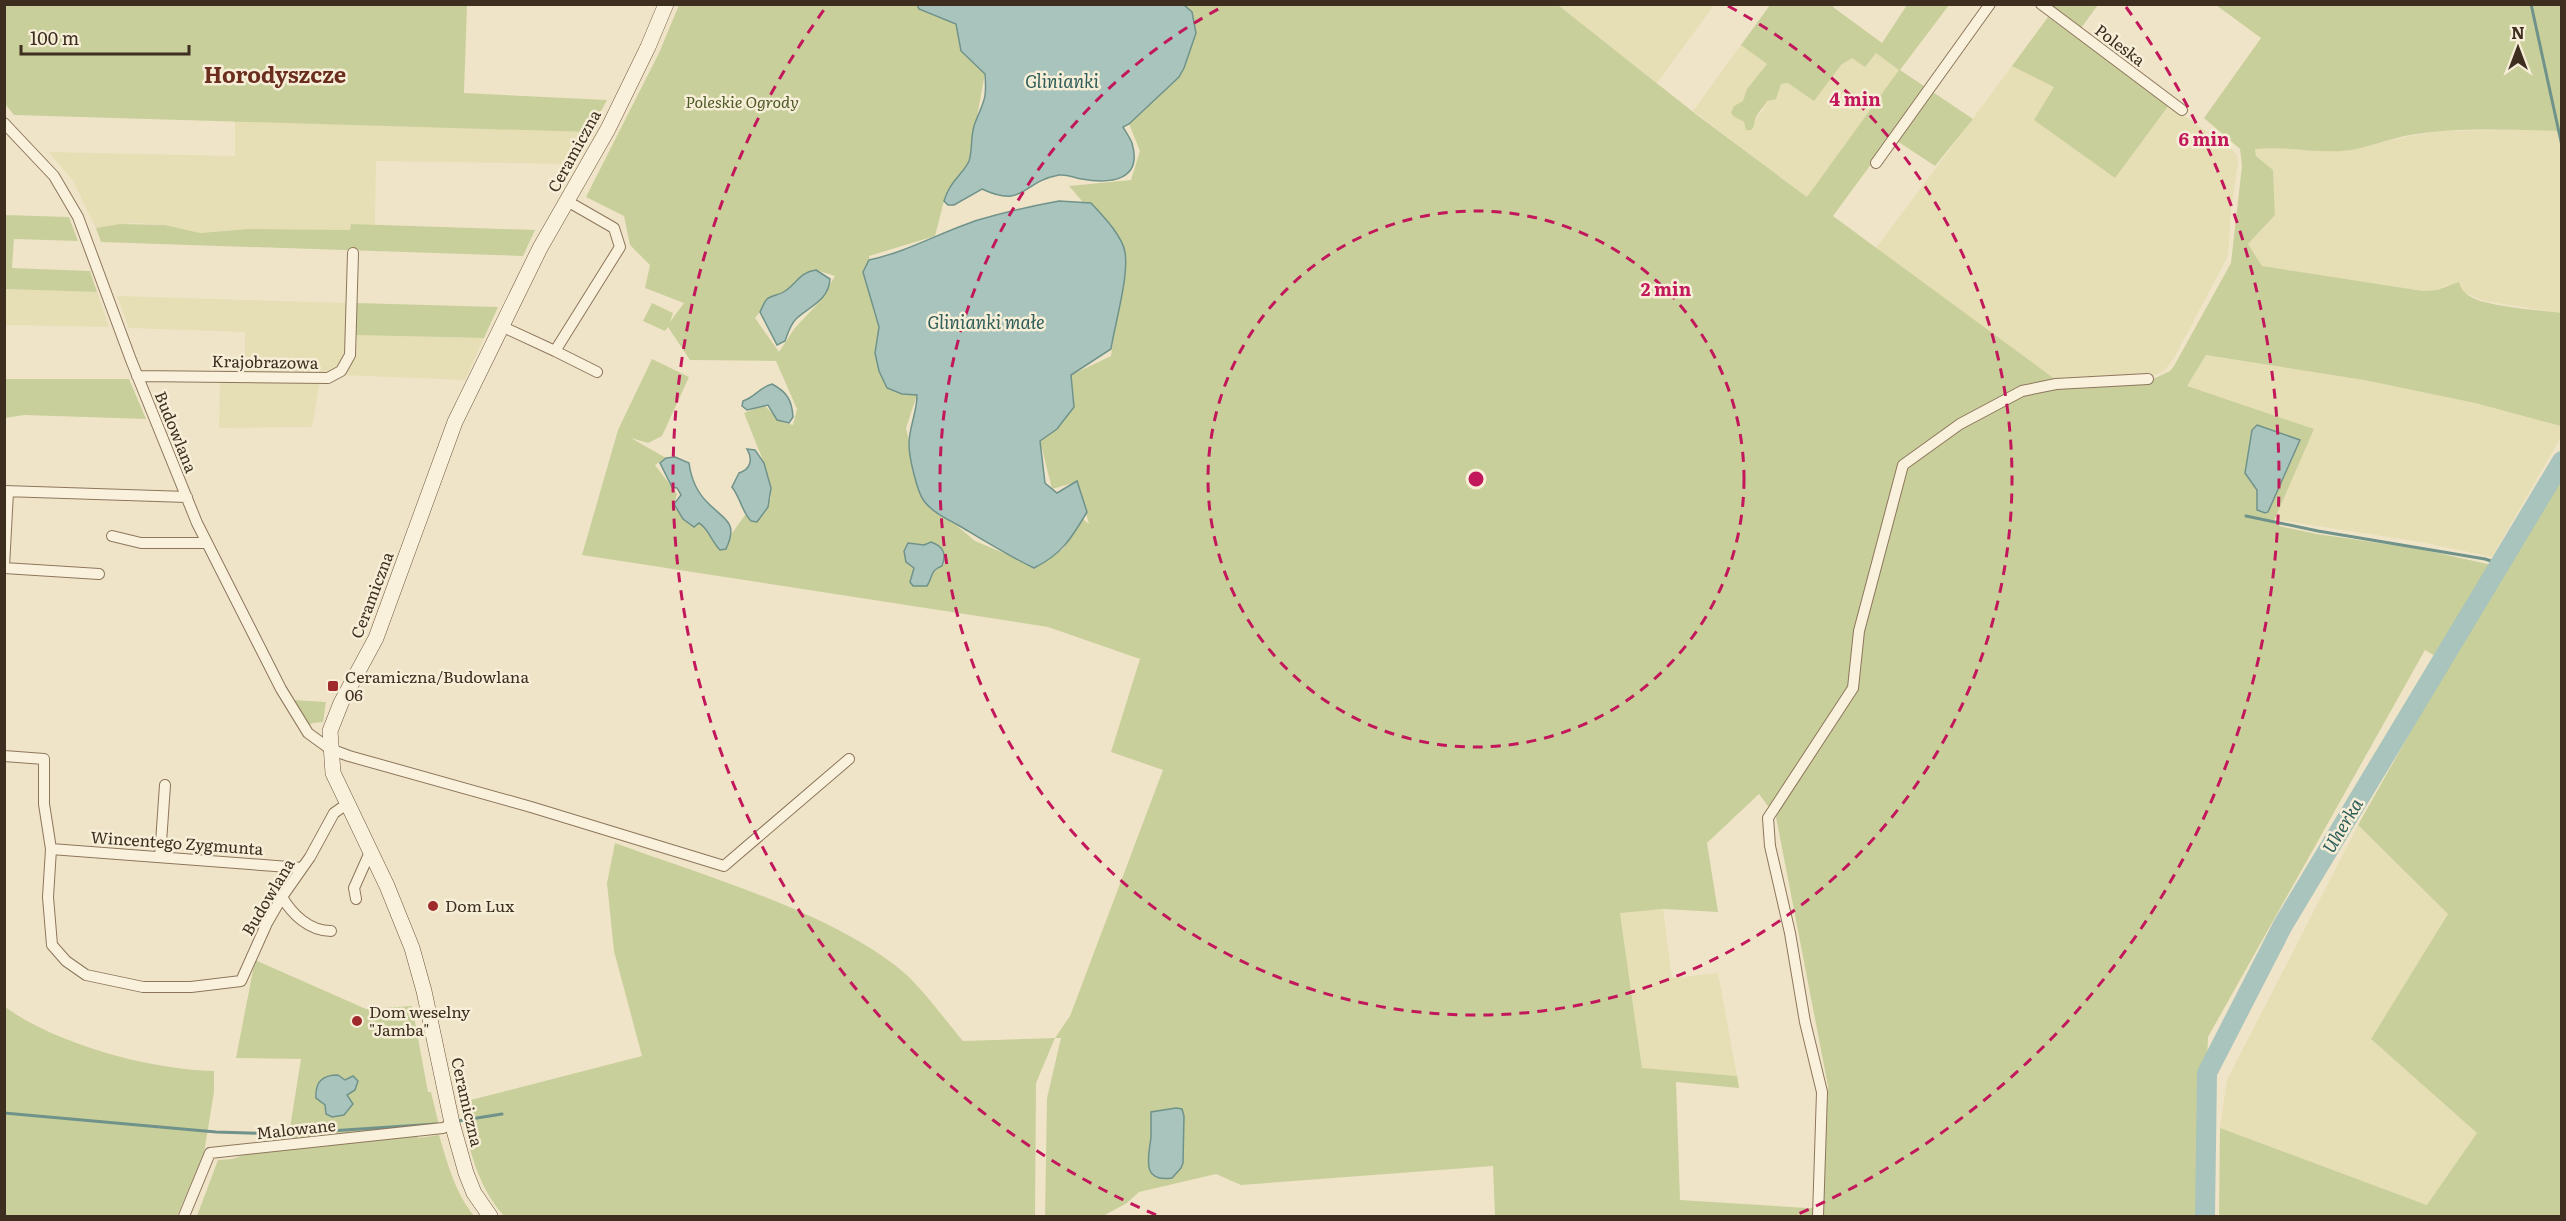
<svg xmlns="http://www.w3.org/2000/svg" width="2566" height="1221" font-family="Literata,serif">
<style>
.farmland{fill:#e6deb5}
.green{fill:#c9cf9b;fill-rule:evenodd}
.water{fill:#a9c4bc;stroke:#6f938a;stroke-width:1.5}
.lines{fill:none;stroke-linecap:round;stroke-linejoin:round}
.stream{stroke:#6f938a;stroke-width:3}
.river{stroke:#a9c4bc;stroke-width:20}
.street-casing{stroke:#8d765c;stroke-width:12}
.secondary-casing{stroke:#6f573f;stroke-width:16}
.street{stroke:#faf1dc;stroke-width:10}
.secondary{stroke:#faf1dc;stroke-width:15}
.ring{fill:none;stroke:#c2185b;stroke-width:3;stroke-dasharray:10 8}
.poi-dot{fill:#9e2a2b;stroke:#f7eed8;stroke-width:2}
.labels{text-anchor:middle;stroke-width:5;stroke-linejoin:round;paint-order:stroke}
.street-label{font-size:16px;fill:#3d2e20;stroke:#f7eed8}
.park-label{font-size:16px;font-style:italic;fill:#4d5a26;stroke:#f7eed8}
.poi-label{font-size:16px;fill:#3d2e20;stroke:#f7eed8;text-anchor:start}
.water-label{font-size:18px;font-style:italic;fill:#2f5d5a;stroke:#f7eed8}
.district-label{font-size:22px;font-weight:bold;fill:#6b2e1e;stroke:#f7eed8}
.centre{fill:#c2185b;stroke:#f7eed8;stroke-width:3}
.ring-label{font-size:18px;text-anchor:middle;font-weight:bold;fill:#c2185b;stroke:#f7eed8;stroke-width:5;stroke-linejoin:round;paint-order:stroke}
</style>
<rect width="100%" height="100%" fill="#f0e4c8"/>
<path class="farmland" d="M1558,5h156l-57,78z
M1741,45l26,19 -20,25 -4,13 -9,4 -3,6 2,4 11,6 2,8 18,-21 3,-8 5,-2 8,-15 8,-1 26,17 27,-35 11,-7 24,-5 24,17 -93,127 -114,-86z
M2012,66l42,21 -19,33 80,58 54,-73 60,42 8,8 1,8 -7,47 -3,46 -54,102 -10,13 -17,7 -88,5 -183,-135z
M235,121l355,11 -18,32 -196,-3 -1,64 -24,-1 -1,6 -102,-1 -48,4 -35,-8 -32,-2 -37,5 -23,-47 -24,-29 186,4z
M2522,130l39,1v182l-77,-12 -37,-16 -10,5 -14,1 -161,-25 -14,-22 27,-29 -2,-45 -17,-14 -1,-8 90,3 64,-15 33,-5z
M5,289l92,3 12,35 -104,-2z
M117,296l231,7 -2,46 -7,15 -9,8 -9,2 -9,53 -93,1 1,-50h25v-46l-116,-4z
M355,335l129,3 -19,42 -123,-5z
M2206,355l158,25 111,23 86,23v11l-69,120 -71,-15 -137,-21 -9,-3 39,-89 -128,-42z
M2358,825l90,89 -77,125 106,94 -49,72 -208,-77 7,-48z
M1663,909l9,69 46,-5 19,103 -95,-8 -22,-156z"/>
<path class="green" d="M2054,4l44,1 -17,23 -29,-22z
M4,5h463l-3,88 143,7 -17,32 -576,-17 -9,-11z
M679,5h239l38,19 5,27 24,22 -18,99 -23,29 -9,35 -66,20 4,54 6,17 38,68 -11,33 16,68 53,45 62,26 26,-18 20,-30 6,5 -12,-42 -25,7 -12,-48 31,-66 40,-19 14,-105 -56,-65 62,-6 9,-29 -11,-27 55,-56 -7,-63h381l139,110 110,82 92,-127 -23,-17 -11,14 -13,-9 -11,7 -27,36 -26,-18 -7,1 -5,15 -9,2c-3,6 -8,10 -11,16 -3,6 0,8 -5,13h-5l-2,-8 -11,-6 -2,-4 3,-6 9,-5 4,-12 20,-25 -26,-19 29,-40h64l-1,2 49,36 25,-38h42l-49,65 73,49 -38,47 -44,-29 -58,79 223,164 93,1 21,-10 4,-5 57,-103 11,-97 -2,-17 -36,-31 57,-80 -45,-33h345v126c-50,-1 -102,-4 -151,4 -23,4 -44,14 -68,16 -28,2 -58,-5 -87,-2l1,7 17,14 2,45 -27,29 14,22 161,25 14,-1 22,-8c2,7 5,11 12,15 18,10 68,13 90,16v113l-86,-23 -111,-23 -158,-25 -19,31 127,43 -41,94 10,4 34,7 103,15 72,16 -54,93 -13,-8 -217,387 -8,179h-378l6,-130 -52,-269 -17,-23 -52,49 11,69 -55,-3 -43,4 22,155 95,8 2,12 -63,-6 4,118 127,8h8l-1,8h-319l-2,-50 -252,19 -25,-11 -77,18 -12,11 -24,13h-58l2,-118 14,-60h-6l-19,45 -1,133h-531c-29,-33 -35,-71 -45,-113l183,-47 -28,-105 -7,-68 8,-40c89,33 207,66 281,123 22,16 49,54 67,75l92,-3 15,-22 93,-246 -52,-18 29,-93 -92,-32 -466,-72 36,-125 34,-71 37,18 -27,59 -14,7 -17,-5 35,20 -11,7 22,29 -3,10 20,22 5,-4 21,28 25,-35 12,6 14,-23 -7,-35 -20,-50 20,-8 17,17 12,3 4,-16 -21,-48 -86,-1 -22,-33 -3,4 -22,-10 9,-18 21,10 -3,9 14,-19 -39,-15 5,-23 -20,-20 -6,-29 -38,-19 73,-144zM816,270l19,6 -14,24 -27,29 -15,23 -24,-34 5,-6z
M2048,17l121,88 -54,73 -81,-58 20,-33 -42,-21z
M5,215l64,2 9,24 -64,-2 -2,29 78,3 7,21 -92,-3z
M120,224l45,1 35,8 48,-4 102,1 1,-6 184,6 -12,26 -422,-14 -5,-14z
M356,303l142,4 -14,31 -129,-3z
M5,379h124l17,40 -122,-4 -19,3z
M2561,476v740h-342l1,-88 207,77 50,-72 -106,-94 77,-125 -90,-89 81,-144 56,-91z
M293,700l33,2 -3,20 -10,1 -5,3z
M255,960l111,49 46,-3 16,86h3l8,33 -147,16v-7h-3l12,-75 -65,-1z
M5,1007c51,37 146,63 209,64v21l-10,61 -27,63h-172z
M417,1134l1,4 21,-3c9,30 16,57 35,81h-277l21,-56 14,-1 21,-7z"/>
<path class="water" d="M917,5h267l8,7 4,21 -12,35 -5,9 -50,47 -6,3c3,5 7,11 9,16 11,38 -22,41 -50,36 -7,-1 -15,-5 -23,-4 -38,7 -34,34 -77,14l-28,16h-6l-4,-4c5,-19 20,-28 25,-40 4,-12 1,-26 6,-38 9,-23 12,-23 10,-49l-24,-23 -5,-27 -37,-15z
M1059,201l32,2c11,12 31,32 34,49 4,25 -10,71 -14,97l-40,26 3,32 -17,22 -17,12 5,42 12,10 20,-12 10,31c-16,27 -25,42 -53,56 -27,-13 -51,-28 -76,-43 -11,-6 -26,-13 -34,-24 -7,-9 -15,-44 -15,-57 0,-17 8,-31 8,-49l-15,-1 -15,-6 -8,-17 -4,-18 4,-26 -16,-55 6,-12c38,-8 72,-28 109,-40 27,-8 54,-14 81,-19z
M816,270l14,9c-1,21 -20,27 -34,40 -6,6 -8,14 -11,22l-8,4 -17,-33c2,-4 4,-10 7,-13 5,-4 13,-4 18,-8 12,-8 15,-19 31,-21z
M772,384c15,8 20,16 21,33l-4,6 -12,-3 -9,-15 -21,5 -5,-4 1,-5c12,-4 17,-14 29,-17z
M2257,425l43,15 -32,72 -3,1 -8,-3v-20l-12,-17 7,-43z
M747,449l8,1 9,13 7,25 -3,19 -11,15 -6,-1c-9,-9 -10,-22 -19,-34l7,-14c12,-4 14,-14 8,-24z
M675,457l14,6c2,15 7,28 18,39 17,18 32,19 19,47l-6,1c-8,-8 -12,-22 -21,-27l-5,4 -11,-8 -9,-15 7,-9 -4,-7 -5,-1 -12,-24 6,-5z
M931,542c12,4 16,12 11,24 -12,4 -9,11 -15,20h-14l-3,-4 4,-14 -8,-6 -2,-11 4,-8 16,2z
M338,1075l7,5 8,-4 5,5 -3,9 -8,5 6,9 -9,11 -12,2 -6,-3 -1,-9 -9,-7c-1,-16 6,-23 22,-23z
M1176,1108l6,1 2,7 -1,47 -2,5 -9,10c-32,5 -23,-22 -21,-41 0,-9 0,-17 0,-25z"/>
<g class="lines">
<path class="stream" d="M2531,4l31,142
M2246,516l72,15 167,28 15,5
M4,1113l212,19 68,2 152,-10
M458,1121l44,-7"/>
<path class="river" d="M2205,1216l2,-143 76,-148 279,-464"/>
<g class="street-casing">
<path id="street" d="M2041,4l141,106
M4,123l50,53 24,41 53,143 66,163 84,166 27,44 22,16 19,7 182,51 193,59 125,-107
M1876,163l114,-159
M501,326l54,25 65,-104 -6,-19 -47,-27
M555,351l42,21
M137,376l191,2 13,-7 9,-16 3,-102
M4,491l183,6
M112,536l29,7h65
M4,567l4,-75
M4,568l95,6
M4,756l40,3v45l7,45 -3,48 4,48 14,16 20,14 57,12h48l50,-6 26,-58 15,-26 28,-40 24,-44 13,-9
M51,849l251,19
M160,857l5,-72
M282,897c10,17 27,34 49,34
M356,899l-2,-11 16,-36
M184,1216l26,-63 233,-25 9,-4
M1818,1216l4,-124 -17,-70 -15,-89 -20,-87 -2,-28 85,-130 6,-57 44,-166 57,-41 62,-33 34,-7 92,-5"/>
</g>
<g class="secondary-casing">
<path id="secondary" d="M490,1216l-16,-23 -8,-20 -14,-50 -28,-132 -12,-43 -25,-62 -54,-113 -3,-42 11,-28 35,-65 79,-216 85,-174 68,-119 40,-82 18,-43"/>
</g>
<use href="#street" class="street"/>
<use href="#secondary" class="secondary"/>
</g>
<g class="ring">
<circle cx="1476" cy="479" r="268"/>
<path d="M1728 6A536 536 0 1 1 1224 6"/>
<path d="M1156 1215A803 803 0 0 1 826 7M2126 7A803 803 0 0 1 1796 1215"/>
</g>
<g class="poi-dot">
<rect x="327" y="680" width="12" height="12" rx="3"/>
<circle cx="433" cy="906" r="6"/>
<circle cx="357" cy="1021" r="6"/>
</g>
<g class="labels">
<g class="street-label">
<text transform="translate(2120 45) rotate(37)" y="6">Poleska</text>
<text transform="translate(574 151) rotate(-61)" y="6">Ceramiczna</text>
<text transform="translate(265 362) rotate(1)" y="6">Krajobrazowa</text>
<text transform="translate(176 432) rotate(68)" y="6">Budowlana</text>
<text transform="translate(372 595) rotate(-69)" y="6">Ceramiczna</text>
<text transform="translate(177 843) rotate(4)" y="6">Wincentego Zygmunta</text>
<text transform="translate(268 897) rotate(-59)" y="6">Budowlana</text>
<text transform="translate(467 1102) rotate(77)" y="6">Ceramiczna</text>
<text transform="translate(296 1129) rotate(-6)" y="6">Malowane</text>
</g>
<g class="park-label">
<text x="742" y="108">Poleskie Ogrody</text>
</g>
<g class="poi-label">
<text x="345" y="683">Ceramiczna/Budowlana<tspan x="345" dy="18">06</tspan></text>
<text x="445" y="912">Dom Lux</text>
<text x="369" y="1018">Dom weselny<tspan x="369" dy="18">"Jamba"</tspan></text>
</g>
<g class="water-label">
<text x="1062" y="88">Glinianki</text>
<text x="986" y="329">Glinianki małe</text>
<text transform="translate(2343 826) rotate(-59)" y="6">Uherka</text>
</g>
<g class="district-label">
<text x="275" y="83">Horodyszcze</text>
</g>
</g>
<circle cx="1476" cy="479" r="9" class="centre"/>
<g class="ring-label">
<text x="1855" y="106">4 min</text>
<text x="2204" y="146">6 min</text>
<text x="1666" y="296">2 min</text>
</g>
<rect width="2566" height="1221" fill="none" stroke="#3d2e20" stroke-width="12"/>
<g transform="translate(2518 48)" stroke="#f7eed8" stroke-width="4.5" paint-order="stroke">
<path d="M0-4.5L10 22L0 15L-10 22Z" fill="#3d2e20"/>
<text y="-9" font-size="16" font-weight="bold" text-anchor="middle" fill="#3d2e20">N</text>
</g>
<path d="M21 45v9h168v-9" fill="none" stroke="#3d2e20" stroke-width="3"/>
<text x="30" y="45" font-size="18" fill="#3d2e20" stroke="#f7eed8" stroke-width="4.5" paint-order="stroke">100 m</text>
</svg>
